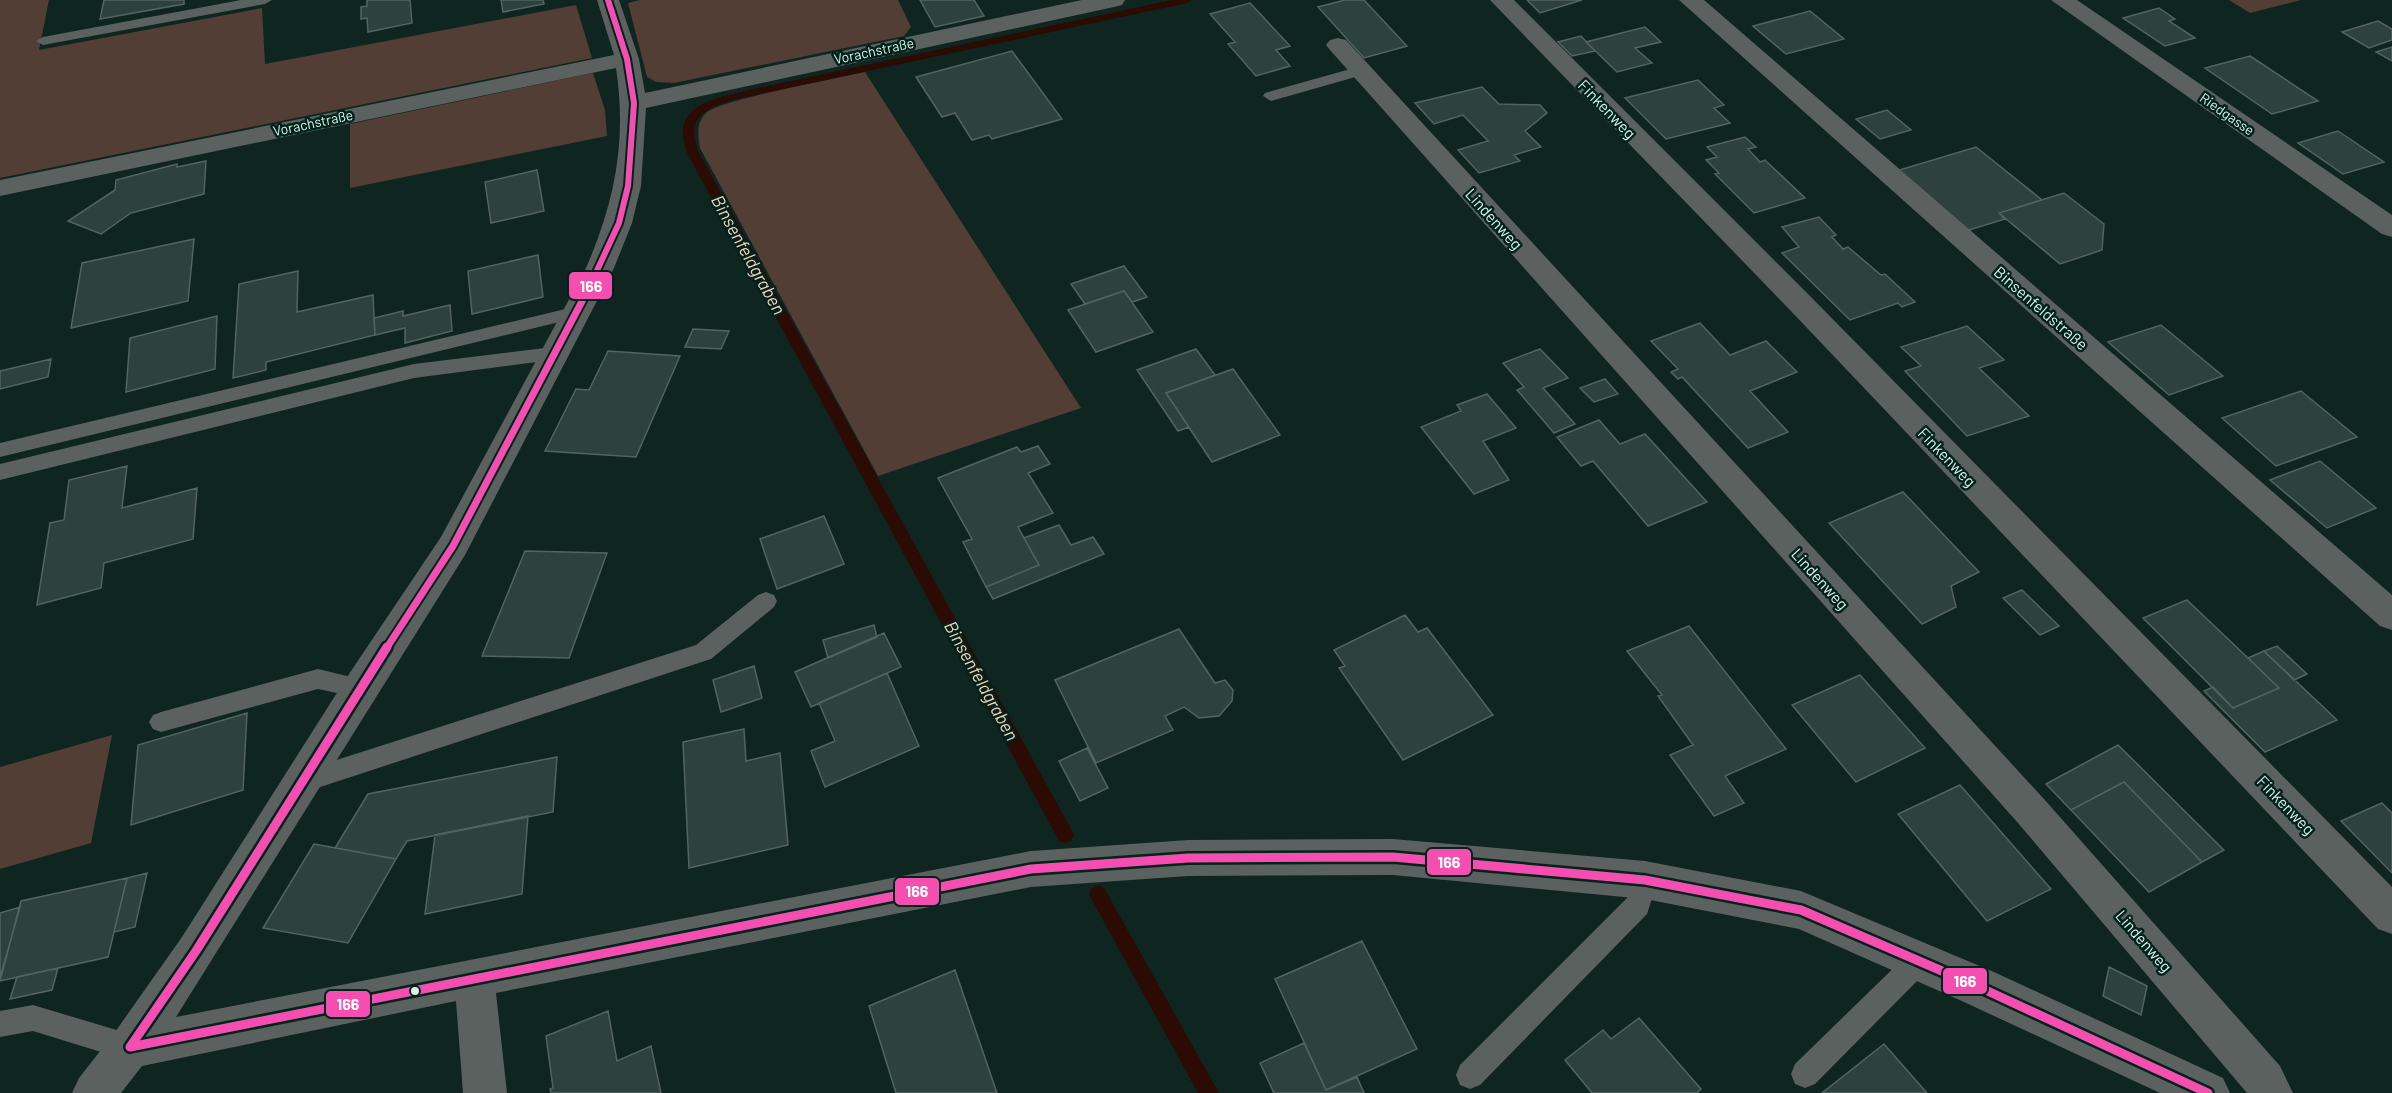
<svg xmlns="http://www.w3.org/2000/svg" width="2392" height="1093" font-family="Barlow,sans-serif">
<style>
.green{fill:#523e35}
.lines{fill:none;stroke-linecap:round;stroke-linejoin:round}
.stream{fill:#2b0b03;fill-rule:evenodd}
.building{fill:#2d423d;stroke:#53645f;stroke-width:1.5}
.service{fill:#5a615f;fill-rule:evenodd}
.minor{fill:#5a615f;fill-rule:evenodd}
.bus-1-far2-casing{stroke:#00231b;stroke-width:10}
.bus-1-far1-casing{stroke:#00231b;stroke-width:11}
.bus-1-casing{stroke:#00231b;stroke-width:14}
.bus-1-far2{stroke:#f54eb1;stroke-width:6}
.bus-1-far1{stroke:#f54eb1;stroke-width:7}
.bus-1{stroke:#f54eb1;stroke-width:9}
.bus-dot{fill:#dcefe9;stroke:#00231b;stroke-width:2}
.labels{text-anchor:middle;stroke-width:5;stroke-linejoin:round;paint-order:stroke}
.far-street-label{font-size:14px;fill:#dcefe9;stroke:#00231b}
.street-label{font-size:16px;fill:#dcefe9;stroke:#00231b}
.water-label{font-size:18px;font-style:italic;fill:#fdcebc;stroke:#00231b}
.line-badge{stroke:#00231b;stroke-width:2}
.badge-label{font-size:16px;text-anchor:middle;font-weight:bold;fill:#fff}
</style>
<rect width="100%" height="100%" fill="#0f251f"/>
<path class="green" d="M0,0h49l-10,50 223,-42 3,56 311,-59 16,53 -592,120z
M640,0h258l13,27 -7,9 -230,47 -18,-1 -9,-5 -19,-74z
M2229,0h72l-51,13z
M865,72l216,336 -203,68 -178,-328c-2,-13 -4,-25 6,-35 14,-13 133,-35 159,-41z
M593,73l12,37 2,26 -257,52v-64z
M112,735l-21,108 -91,26v-102z"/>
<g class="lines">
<path class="stream" d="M1172,0h20l-5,3 -432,92c-18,5 -56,9 -60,32 -2,8 1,17 3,24l373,678 3,6 -3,6 -6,2 -6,-2 -373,-690c-1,-7 -4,-16 -3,-23 5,-28 45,-32 66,-38z
M1098,885l6,3 115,205h-21l-106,-193 -3,-6 3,-6z"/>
</g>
<path class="building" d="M104,0h80v4l-84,15z
M367,0h43l2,23 -44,9 -1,-14 -6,1v-12l6,-1z
M501,0h42l1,4 -41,8z
M920,0h54l10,16 -49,11z
M1345,0h19l43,46 -43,12 -46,-51z
M1527,0h55l-42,13z
M1250,3l40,43 -14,4 14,16 -34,10 -28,-32 7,-2 -25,-28z
M2159,8l16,11 -6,2 26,17 -30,8 -42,-28z
M1810,11l34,28 -58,15 -33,-28z
M2378,21l14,8v11l-23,8 -27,-16z
M1645,27l16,15 -26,6 17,15 -35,9 -31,-30z
M1581,36l14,15 -23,5 -14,-14z
M2392,47v14l-16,-9z
M1012,51l50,68 -70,20 -3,-4 -17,5 -17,-27 -13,4 -26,-40z
M2250,56l68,45 -46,13 -67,-46z
M1698,80l26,25 -10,3 16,15 -64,16 -41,-41z
M1482,87l17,17 41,1 7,8 -22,18 16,16 -27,8 6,6 -41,12 -21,-23 30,-9 -25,-26 -29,9 -19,-21z
M1887,110l24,20 -31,9 -24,-20z
M2338,131l46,31 -41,12 -45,-31z
M1745,137l11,10 -8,2 12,13 5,-2 40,38 -51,15 -39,-39 4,-1 -13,-13 11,-3 -10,-10z
M1976,147l66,53 -43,13 6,6 -39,12 -70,-60z
M206,161l-2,33 -73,19 -30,21 -33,-13 47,-31 1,-10 61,-16v3z
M537,170l7,41 -53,12 -6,-41z
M2064,193l40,31 -2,26 -42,14 -61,-51z
M1819,217l17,18 -4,2 11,12 5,-2 33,28 4,-1 30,28 -13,5 -4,-4 -48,17 -68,-67 17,-6 -17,-20z
M194,239l-6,62 -117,27 11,-65z
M538,255l5,42 -71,17 -4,-43z
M1124,266l23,31 -15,5 -8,-11 -39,13 -14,-20z
M298,271l-1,41 76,-17 2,40 -109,27v8l-33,8 6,-94z
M1124,291l29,41 -57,20 -28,-42z
M450,305l2,26 -47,12v-15l-30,7 -1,-17 29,-7v5z
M217,316l-2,53 -89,23 4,-54z
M1700,323l30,32 36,-14 31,31 -47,19 38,41 -40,16 -66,-71 -4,2 -7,-7 7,-3 -27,-28z
M2161,325l62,51 -54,19 -61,-53z
M1967,326l37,34 -25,8 50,48 -62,20 -62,-65 16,-5 -20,-19z
M693,329l36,2 -8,18 -36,-2z
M1196,349l19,26 -49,18 23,34 -11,4 -41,-61z
M1540,349l28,29 -25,10 32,36 -21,9 -37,-43 7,-3 -21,-24z
M608,351l72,5 -44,101 -91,-6 31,-62 13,1z
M51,359l-3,18 -48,12v-18z
M1233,369l47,66 -68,27 -46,-69z
M1605,379l13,15 -24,8 -14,-14z
M2301,391l56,46 -81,29 -54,-48z
M1487,394l29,34 -33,13 26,39 -35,14 -53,-67 40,-16 -4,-6z
M1599,420l21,24 25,-10 62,68 -59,24 -55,-65 -12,5 -24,-29z
M1038,446l12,18 -22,9 25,40 -35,14 21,38 -53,22 -23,-45 9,-3 -34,-61 79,-31 4,5z
M2320,461l56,47 -49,20 -57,-48z
M127,466l-5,42 75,-20 -4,51 -89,24 -3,25 -64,17 13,-82 14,-3 5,-40z
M1903,492l76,80 -28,14 5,21 -34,17 -93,-101z
M824,516l20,48 -67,25 -17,-50z
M1059,525l12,20 22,-8 11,17 -111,45 -7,-12 53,-22 -15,-27z
M525,551l82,2 -38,105 -87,-2z
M2022,590l37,36 -19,9 -37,-37z
M2187,600l61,58 31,30 -46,20 -90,-90z
M1405,615l13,17 9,-4 66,87 -90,45 -64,-92 6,-2 -11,-16z
M874,625l3,12 -49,21 -5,-18z
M1689,626l97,123 -61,27 19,27 -30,13 -44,-61 23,-10 -35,-49 4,-1 -35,-44z
M1179,629l36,54 10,-3 8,10 -1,11 -13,15 -20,2 -15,-11 -19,9 8,14 -77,33 -41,-83z
M884,633l17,34 -90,40 -16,-35z
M2277,646l30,28 -13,6 -30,-29z
M2264,651l73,69 -72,32 -61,-61 9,-4 20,21 46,-20 -31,-30z
M754,666l8,32 -41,14 -8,-32z
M887,673l32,73 -94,41 -14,-36 24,-10 -16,-38z
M1860,675l65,73 -69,34 -64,-77z
M247,713l-4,77 -112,35 7,-80z
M744,729l2,32 34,-8 8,92 -99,23 -6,-126z
M2118,745l106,105 -22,12 -78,-80 -53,28 -25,-26z
M1087,748l21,40 -28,13 -21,-40z
M557,757l-4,55 -146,29 -11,18 -61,-11 33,-54z
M2124,782l78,80 -53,30 -78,-82z
M1960,785l91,104 -64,32 -89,-107z
M2382,803l10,10v60l-51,-52z
M528,816l-6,78 -97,20 10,-79z
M314,844l82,15 -48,84 -85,-15z
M147,873l-12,54 -21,5 13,-54z
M127,878l-19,79 -108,24 21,-80z
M20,907l-20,71v-65z
M1362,941l55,108 -91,41 -51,-111z
M2109,967l38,19 -6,29 -38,-19z
M58,968l-6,22 -42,9 7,-22z
M955,970l42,123h-101l-27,-87z
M608,1011l9,50 34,-15 10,47h-110l-1,-4 3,-1 -7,-52z
M1639,1018l62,71 -4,4h-105l-27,-33 38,-30 8,9z
M1304,1043l22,47 31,-13 7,16h-90l-14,-30z
M1884,1044l43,49h-105z"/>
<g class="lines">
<path class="service" d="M241,0h31l-7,4 -222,41 -7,-4 7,-4z
M1361,66l5,2 3,3 -3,3 -95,27 -8,-5 2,-3z
M574,307l6,2 3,4 -3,4 -580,140v-14z
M553,347l7,2 2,5 -2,5 -146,19 -414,102v-16l414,-100z
M766,592l8,3 3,6 -3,6 -63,52 -409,134 -8,-3 -4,-8 4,-8 8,-3 394,-126 62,-50z
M318,669l50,12 3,7 -3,7 -8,3 -42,-9 -157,43 -8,-3 -4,-7 4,-7 8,-3z
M1645,868l9,4 4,8 -11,34 -167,171 -10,4 -10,-4 -4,-10 4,-10 167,-167 9,-26z
M1919,948l9,4 4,9 -4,9 -113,114 -10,4 -10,-4 -4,-10 4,-10 115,-112z
M33,1005l107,32 4,10 -4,10 -10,4 -97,-30 -33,6v-26z"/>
<path class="minor" d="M597,0h22l20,59 6,34 437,-93h43l-3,5 -8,2 -468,101 -5,78 -9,37 -18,45 -149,287 -289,462 855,-166 157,-11 205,-1 252,22 156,30 193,81 229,106 7,15h-70l-196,-91 -165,-73 -154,-30 -252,-24 -205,1 -157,11 -535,106 11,100h-44l-7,-92 -314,65 -21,27h-49l7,-15 36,-46 67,-95 165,-260 94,-140 145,-269c29,-67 41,-127 30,-200l-616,128v-16l614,-125z
M1490,0h24l295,295 583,592v47l-14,-5 -589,-620z
M1679,0h25l688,595v35l-12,-4z
M2051,0h26l315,215v22l-10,-3z
M1338,38l8,2 698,759 236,267 13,27h-46l-229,-270 -688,-773 -4,-5 4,-5z"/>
<g class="bus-1-far2-casing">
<path id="bus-1-far2" d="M588,290l31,-67 9,-37 6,-83 -7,-44 -19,-59"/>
</g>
<g class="bus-1-far1-casing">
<path id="bus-1-far1" d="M386,649l67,-103 136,-258"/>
</g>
<g class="bus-1-casing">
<path id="bus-1" d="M130,1047l901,-178 157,-11 205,-1 252,23 156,30 178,77 229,106
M130,1047l66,-96 191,-304"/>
</g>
<use href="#bus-1-far2" class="bus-1-far2"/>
<use href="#bus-1-far1" class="bus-1-far1"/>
<use href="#bus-1" class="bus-1"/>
</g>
<circle class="bus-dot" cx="415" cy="991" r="5"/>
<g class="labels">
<g class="far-street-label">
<text transform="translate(874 51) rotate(-12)" y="5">Vorachstraße</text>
<text transform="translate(2227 114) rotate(35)" y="5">Riedgasse</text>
<text transform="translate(313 123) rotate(-12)" y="5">Vorachstraße</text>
</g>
<g class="street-label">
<text transform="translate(1607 109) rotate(46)" y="6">Finkenweg</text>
<text transform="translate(1494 219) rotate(48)" y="6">Lindenweg</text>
<text transform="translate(2041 308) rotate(41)" y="6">Binsenfeldstraße</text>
<text transform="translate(1947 457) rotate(46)" y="6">Finkenweg</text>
<text transform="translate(1820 579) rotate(48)" y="6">Lindenweg</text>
<text transform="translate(2286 805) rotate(46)" y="6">Finkenweg</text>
<text transform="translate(2144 941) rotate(49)" y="6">Lindenweg</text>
</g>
<g class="water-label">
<text transform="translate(748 255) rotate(61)" y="6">Binsenfeldgraben</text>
<text transform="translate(981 681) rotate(61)" y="6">Binsenfeldgraben</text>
</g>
</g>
<g class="line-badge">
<rect x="568" y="271" width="45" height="29" rx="6" fill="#f54eb1"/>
<rect x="1426" y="848" width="46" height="28" rx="6" fill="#f54eb1"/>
<rect x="894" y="877" width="46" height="29" rx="6" fill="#f54eb1"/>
<rect x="1942" y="967" width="46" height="28" rx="6" fill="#f54eb1"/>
<rect x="325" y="990" width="46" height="28" rx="6" fill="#f54eb1"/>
</g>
<g class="badge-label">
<text x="591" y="292">166</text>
<text x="1449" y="868">166</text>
<text x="917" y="897">166</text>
<text x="1965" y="987">166</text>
<text x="348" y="1010">166</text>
</g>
</svg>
